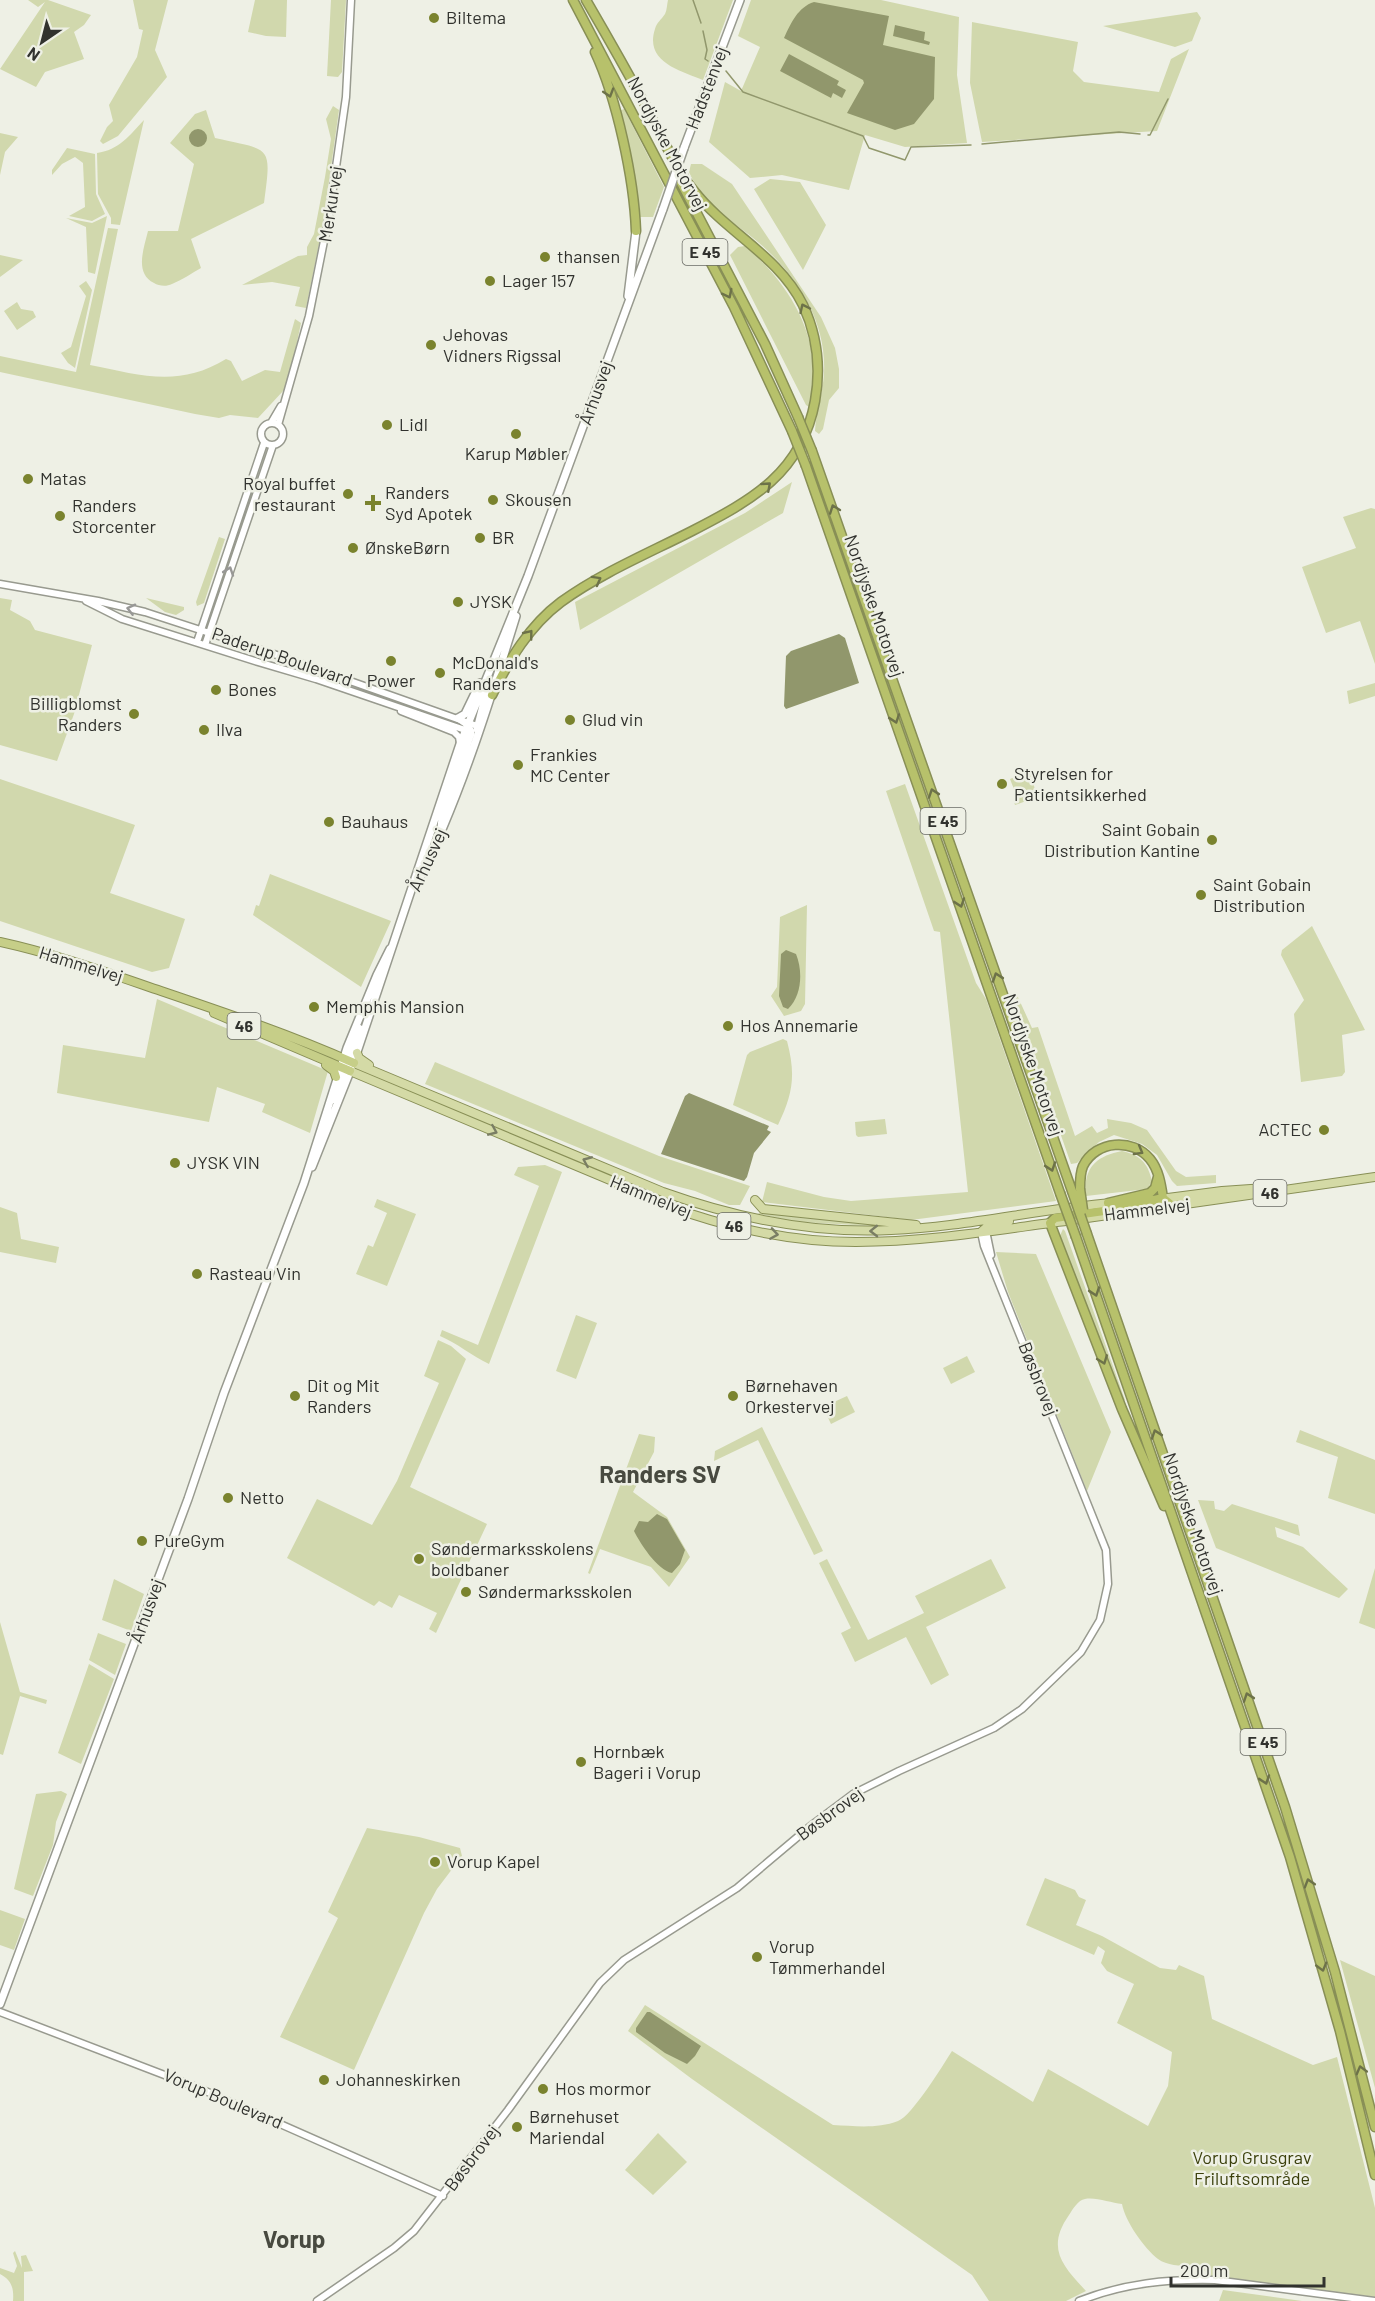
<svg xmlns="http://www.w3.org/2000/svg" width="1375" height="2301" font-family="Barlow,sans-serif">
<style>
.green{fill:#d1d8ad}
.water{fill:#91976c}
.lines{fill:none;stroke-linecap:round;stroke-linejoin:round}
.stream{stroke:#91976c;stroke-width:1.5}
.tertiary-casing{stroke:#989a8f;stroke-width:9}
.secondary-casing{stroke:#989a8f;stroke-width:10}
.primary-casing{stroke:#888f56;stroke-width:10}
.trunk-casing{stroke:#888f56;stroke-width:10}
.motorway-casing{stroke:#888f56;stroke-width:11}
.tertiary{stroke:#fff;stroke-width:6}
.secondary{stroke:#fff;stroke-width:7}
.primary{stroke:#d4daa6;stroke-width:8}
.trunk{stroke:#c6ce88;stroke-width:8}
.motorway{stroke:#b7c16b;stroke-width:8}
.secondary-bridge-casing{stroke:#989a8f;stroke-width:10;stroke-linecap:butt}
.motorway-bridge-casing{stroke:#888f56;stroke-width:11;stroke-linecap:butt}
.secondary-bridge{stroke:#fff;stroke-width:7}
.motorway-bridge{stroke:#b7c16b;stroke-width:8}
.oneway{stroke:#6d7249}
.oneway2{stroke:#989896}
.oneway3{stroke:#7a7e64}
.poi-dot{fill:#7a832e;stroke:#eef0e5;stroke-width:2}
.labels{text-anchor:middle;stroke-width:5;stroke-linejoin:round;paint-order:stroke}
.shield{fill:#eef0e5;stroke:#6a6b65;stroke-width:1.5}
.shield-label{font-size:16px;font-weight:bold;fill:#31322e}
.poi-label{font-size:18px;fill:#31322e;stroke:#eef0e5;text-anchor:start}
.street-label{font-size:18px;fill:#31322e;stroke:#eef0e5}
.park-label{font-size:18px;fill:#3b400c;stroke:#eef0e5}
.district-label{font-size:24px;font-weight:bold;fill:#484a40;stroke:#eef0e5}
</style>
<rect width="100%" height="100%" fill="#eef0e5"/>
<path class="green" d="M28,0h20l43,15 -7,10 -10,7 10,27 -39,13 -9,15 -36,-18 45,-67 -7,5z
M133,0h35l-13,50 12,27 -49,59 -15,8 -3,-3 7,-14 6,-6 -4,-16 28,-48 6,-27 -4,-1z
M255,0h32l-1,37 -20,-1 -18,-4z
M331,0h15l-4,72 -4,5 -11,-1z
M668,0h65l-30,80c-22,-9 -59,-18 -48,-51 2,-7 6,-9 10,-15 2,-4 2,-10 3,-14z
M751,0h130l78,17 -2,58 10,68 -62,4 -40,-12 -16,55 -67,-15 -32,3 -41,-36 16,-60 16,9 19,-44 -22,-11z
M1197,12l4,6 -9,23 -17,6 -72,-21z
M972,22l106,20 -5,29 11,11 75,10 12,-33 18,-10 -32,82 -175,11 -12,-59z
M333,106l6,4 -16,114 -17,84 -11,-2 5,-19 -28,-5 -30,3 56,-29 9,-1v-8l7,-13 11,-57 6,-38 -5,-20z
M624,109l40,78 -11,30h-16l-18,-106z
M206,110l9,28c56,13 57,5 49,65l-73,36 10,29c-9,5 -19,12 -29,16 -6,3 -13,2 -18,-1 -20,-10 -10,-35 -6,-52h30l16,-67 -24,-21 25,-29z
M144,120l-24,105 -9,-1v-6l-13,-24 -1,-41c22,-3 33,-18 47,-33z
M0,133l18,4 -13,15 -5,23z
M67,148l28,6 1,40 9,20 -13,7 -23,-5 16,-9 -2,-44 -8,-6 -13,7 -10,11v-5z
M691,164h11l30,20 89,133 14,31 4,21v19l-10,12 -6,29 -4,5 -4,-3c1,-19 8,-38 9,-58 3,-57 -33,-106 -76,-139 -23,-17 -48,-36 -59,-62z
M770,179l30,3 26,43 -23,45 -49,-81z
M107,216l-12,58 -7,-2 -2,-45 -20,-9 26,5z
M108,228l10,1 -28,136c50,10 89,23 136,-6l5,2 11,20 23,-11 15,2 15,-53 6,4 -10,48 -7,19 -26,28 -28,-3 -11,3 -24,-4 -195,-42v-16l76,16z
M745,246c47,40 81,97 64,161l-3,-2 -76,-150 8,-8z
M0,255l23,5 -23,17z
M86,281l6,9 -17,78 -7,-5 -7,-10 10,-6 15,-51 -7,-10z
M17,302l4,7 12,2 3,6 -19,13 -13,-19z
M792,482l-9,31 -203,117 -5,-28 170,-89z
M1371,508l4,1v155l-15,-43 -34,12 -24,-66 54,-19 -13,-31z
M219,537l6,2 -21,64 -7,3 -1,-4z
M0,598l12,2 -2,10 20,11 5,9 57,15 -18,69 -17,47 -57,-16z
M146,598l38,9v3l-8,5 -11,-3z
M1375,683v13l-26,8 -2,-13z
M1030,771l7,26 -22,8 -2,-6 4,-2 -7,-18z
M0,779l135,46 -25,68 75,26 -16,49 -17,4 -152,-51z
M905,784l71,199 10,16 70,202 -145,19 -149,-18 5,-20 57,15 27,4 117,-9 -28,-260 -6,-1 -48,-140z
M270,874l121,47 -30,66 -108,-72 3,-10 3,1z
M807,905l-2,99 -4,7 -17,5 -13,-20 6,-9 3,-70z
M1312,926l53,104 -23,5 3,37 -3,4 -41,6 -7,-68 10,-14 -23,-45 1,-5z
M1012,995h5l15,33 6,-1 37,109 17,-10 5,7 11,-5 -1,-9 24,4 16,7 29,41 10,6 30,-2v8l-39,3 -5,-5 -15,-26 -15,-11 -28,-9 -15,7 -22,21 -6,1z
M157,999l171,72 -18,62 -48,-21 3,-8 -48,-17 -8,35 -152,-29 6,-48 82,13z
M783,1039l4,2c9,34 6,53 -9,84l-45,-20 14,-50 3,-3z
M435,1062l224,94 91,30 -10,19h-11l-34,-14 -31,-8 -239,-99z
M885,1119l2,15 -29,3 -2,-2 -1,-13z
M1122,1151c18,4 26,12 30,30l-5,8 -61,7c-3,-28 10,-40 36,-45z
M545,1165l17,7 -73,192c-17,-8 -32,-21 -49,-28l2,-6 36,15 61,-159 -25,-11 4,-8z
M377,1199l39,15 -29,72 -31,-12 12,-29 5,2 14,-34 -13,-6z
M0,1207l17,6 4,26 38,8 -3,16 -56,-11z
M761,1211l114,12v3l-77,-4 -40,-8z
M1063,1229l2,2 60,169 -2,1 -65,-161z
M996,1252l40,2 75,178 -24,59 -79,-199z
M576,1315l21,8 -21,56 -20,-8z
M438,1340l13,6 15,13 -56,128 77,37 -51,109 -7,-4 8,-16 -38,-18 -7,13 -13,-7 -5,5 -87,-48 30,-59 55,26 25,-44 42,-98 -15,-7z
M967,1356l8,16 -24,12 -8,-16z
M847,1396l8,16 -24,12 -8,-17z
M762,1427l61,124 -9,4 -56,-115 -44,21 1,-10z
M1300,1430l75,30v54l-47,-16 10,-41 -42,-15z
M639,1434l16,3 -1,15 -21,40 34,25 23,40 -21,30 -18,-20 -51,-18 -10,25 -2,-1z
M1198,1500l16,1 1,8 9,2 8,-7 66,21 2,11 -25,-9 2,10 26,10 45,42 -9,9 -123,-50z
M827,1559l41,81 56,-27 -9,-17 76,-37 15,29 -80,39 23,48 -18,10 -25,-48 -51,25 -14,-29 10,-5 -32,-65z
M1375,1568v61l-16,-6z
M114,1579l30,15 -13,37 -29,-11z
M0,1622l20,70 27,8 -1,4 -26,-8 -17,59 -3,-1z
M98,1633l28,11 -11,31 -26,-15z
M89,1664l25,15 -33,85 -23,-11z
M61,1791l6,3 -11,28 -3,23 -20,51 -19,-7 22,-95z
M367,1828l52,9 41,11 2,8 -25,33 -13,24 -70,157 -74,-33 58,-119 -10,-6z
M1045,1878l30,12 4,7 7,3 -10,25 26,11 58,32 16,2 3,-5 25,11 8,43 101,46 24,-8 38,151v89l-152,-19 -15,-3 -8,-9c-13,0 -31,1 -42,-7 -14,-11 -33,-38 -36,-55 -11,-1 -26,-7 -37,-5 -7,1 -12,10 -16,16 -23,33 -7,50 17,76l-20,10h-77l-17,-26 -280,-196 -64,-48 17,-26 188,120c22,1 44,4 65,-4 14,-5 45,-56 54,-70l81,51 15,-33 100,57 20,-40 4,-34 -55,-29 17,-39 -27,-13 -6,-8 4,-12 -7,-5 -4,9 -68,-30z
M0,1910l25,9 -11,31 -14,-5z
M1340,1960l35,16v112z
M658,2133l29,29 -34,33 -28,-25z
M15,2251l7,17 -1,-12 5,-1 7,16 -9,1v29h-11c1,-12 -1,-21 -13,-27v-6l14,5 3,-7 -4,-13z
M1223,2290l79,11h-83z"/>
<path class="water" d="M814,2l75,14 -6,29 52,12 -1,42 -20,25 -19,6 -48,-17 17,-30 -1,-3 -79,-42c7,-15 14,-31 30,-36z
M895,25l30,7 -1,8 6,2 -1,3 -36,-9z
M789,54l50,27 -2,4 9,5 -4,8 -9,-5 -2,5 -51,-27z
M189 138a9 9 0 1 1 18 0a9 9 0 1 1-18 0Z
M839,634l6,4 14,45 -73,26 -2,-3 2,-50 5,-5z
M786,950l10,4c7,17 6,42 -8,55l-5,-2 -4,-11 2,-42z
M689,1093l80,33 -2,4 4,2 -17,21 -7,24 -3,4 -83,-27 24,-58z
M657,1514l10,5 18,31 -5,14 -8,9c-15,-3 -32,-30 -38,-42l5,-10 9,1z
M647,2012h3l51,34 -6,10 -8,8 -22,-11 -29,-21v-4z"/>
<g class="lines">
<path class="stream" d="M693,0l8,23
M703,31l4,19 -2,9 3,2
M726,71l17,21 120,44 6,12 36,12 6,-13 60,-2
M1148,135h2l18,-36
M982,144l137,-12 21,2"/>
<g class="tertiary-casing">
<path id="tertiary" d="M261 434a11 11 0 1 1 22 0a11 11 0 1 1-22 0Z
M271,423l10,-17
M278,425l31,-109 20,-100 17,-119 5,-97
M0,584l98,17 47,11 126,41 209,74
M86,601l36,18 136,43 58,17 152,52
M197,642l67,-199
M205,645l68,-200
M401,711l53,21 5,5 1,6
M986,1231l5,24
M0,2012l201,77 242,107
M317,2301l77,-53 20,-17 94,-121 92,-127 24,-23 113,-72 76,-64 40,-30 46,-23 95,-43 28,-19 59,-57 19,-32 8,-36 -2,-34 -122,-304 -3,-14
M1079,2301c46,-18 88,-22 136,-21l160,21"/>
</g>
<g class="secondary-casing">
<path id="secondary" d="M684,148l56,-148
M628,296l8,-65
M458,718l7,-4 15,-31
M477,729l12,-47
M441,828l1,-10 29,-85 -3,-8 -10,-7
M416,886c43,-86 72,-179 100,-270
M355,1058l105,-314 68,-168 135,-367
M350,1064l1,-10 8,-26
M335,1100l9,-27 -1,-8
M312,1167l39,-98
M0,2004l188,-505 36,-106 80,-210 43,-135 30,-73 13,-26"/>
</g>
<g class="primary-casing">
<path id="primary" d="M357,1053l2,5 10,7
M354,1063l309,129c73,26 150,42 228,38 74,-3 147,-21 221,-27
M350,1071l341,143c52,17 110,28 165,28 73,0 146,-13 217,-22 101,-14 201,-29 302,-43
M1160,1199l62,-8 58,-4
M755,1200l8,9 153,16
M982,1231l6,-5 21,-5"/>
</g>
<g class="trunk-casing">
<path id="trunk" d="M0,942c55,12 108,31 161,49 65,22 130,44 193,72
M214,1013l136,58
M326,1065l8,6 2,6"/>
</g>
<g class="motorway-casing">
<path id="motorway" d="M573,0l161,307 58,124
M595,52c22,47 39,127 41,179
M679,179l86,165 33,73
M812,451l260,740
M806,466l254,727
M492,695c17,-35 37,-69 69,-93 40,-29 88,-49 131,-71 60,-31 110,-58 123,-130 6,-33 2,-66 -12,-96 -24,-49 -76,-72 -109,-114 -19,-24 -32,-54 -46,-81 -20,-37 -41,-74 -62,-110
M1080,1189c0,-8 0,-16 3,-23 13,-26 50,-28 67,-7 9,11 11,26 13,39l11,9
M1163,1198l-59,13 -49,7 -5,5 72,186 42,97
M1108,1203l42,-10 5,-5 3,-11
M1087,1234l198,573 50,165 40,155
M1076,1237l214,620 50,174 35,144"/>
</g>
<use href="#tertiary" class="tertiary"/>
<use href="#secondary" class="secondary"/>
<use href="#primary" class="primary"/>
<use href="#trunk" class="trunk"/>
<use href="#motorway" class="motorway"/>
<g class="secondary-bridge-casing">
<path id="secondary-bridge" d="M663,209l21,-61"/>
</g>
<g class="motorway-bridge-casing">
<path id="motorway-bridge" d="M798,417l14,34
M792,431l14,35
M1080,1189l3,21
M1072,1191l15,43
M1060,1193l16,44"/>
</g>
<use href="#secondary-bridge" class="secondary-bridge"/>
<use href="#motorway-bridge" class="motorway-bridge"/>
</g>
<defs><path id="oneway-chevron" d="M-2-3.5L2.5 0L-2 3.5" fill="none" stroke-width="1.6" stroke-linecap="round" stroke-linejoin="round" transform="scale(1.5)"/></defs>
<g class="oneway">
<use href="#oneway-chevron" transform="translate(609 93) rotate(73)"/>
<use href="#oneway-chevron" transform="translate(728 294) rotate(63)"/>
<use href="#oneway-chevron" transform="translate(804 308) rotate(-115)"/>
<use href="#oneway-chevron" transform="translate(767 486) rotate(-42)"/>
<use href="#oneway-chevron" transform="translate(834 509) rotate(-110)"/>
<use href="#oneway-chevron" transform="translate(597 580) rotate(-29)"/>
<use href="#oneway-chevron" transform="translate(529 634) rotate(-51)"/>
<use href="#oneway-chevron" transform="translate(895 719) rotate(71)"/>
<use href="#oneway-chevron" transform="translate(933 793) rotate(-109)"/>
<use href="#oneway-chevron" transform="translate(960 903) rotate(71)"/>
<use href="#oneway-chevron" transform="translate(997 977) rotate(-109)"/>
<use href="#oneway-chevron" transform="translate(1139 1151) rotate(30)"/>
<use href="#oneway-chevron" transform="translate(1051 1167) rotate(71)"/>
<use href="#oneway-chevron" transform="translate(1095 1292) rotate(71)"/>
<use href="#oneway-chevron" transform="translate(1103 1360) rotate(69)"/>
<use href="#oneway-chevron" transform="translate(1156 1434) rotate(-109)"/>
<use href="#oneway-chevron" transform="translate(1248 1697) rotate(-109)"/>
<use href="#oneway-chevron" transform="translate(1265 1780) rotate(71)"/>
<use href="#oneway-chevron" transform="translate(1309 1883) rotate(-107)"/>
<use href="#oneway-chevron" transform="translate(1322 1967) rotate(74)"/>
<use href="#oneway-chevron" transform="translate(1361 2070) rotate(-105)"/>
</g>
<g class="oneway2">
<use href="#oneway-chevron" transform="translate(229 571) rotate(-71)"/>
<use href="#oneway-chevron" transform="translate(131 609) rotate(-166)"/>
</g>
<g class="oneway3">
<use href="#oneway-chevron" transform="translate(493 1131) rotate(23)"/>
<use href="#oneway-chevron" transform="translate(587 1161) rotate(-157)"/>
<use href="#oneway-chevron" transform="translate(874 1231) rotate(179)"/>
<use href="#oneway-chevron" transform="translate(774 1234) rotate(9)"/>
</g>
<g class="poi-dot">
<circle cx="434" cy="18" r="6"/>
<circle cx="545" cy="257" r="6"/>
<circle cx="490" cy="281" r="6"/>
<circle cx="431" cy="345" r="6"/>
<circle cx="387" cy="425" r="6"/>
<circle cx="516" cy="434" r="6"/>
<circle cx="28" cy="479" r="6"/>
<circle cx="348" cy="494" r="6"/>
<circle cx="493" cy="500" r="6"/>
<path d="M370 494h6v6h6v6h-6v6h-6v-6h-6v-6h6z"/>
<circle cx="60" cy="516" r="6"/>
<circle cx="480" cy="538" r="6"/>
<circle cx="353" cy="548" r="6"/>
<circle cx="458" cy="602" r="6"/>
<circle cx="391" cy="661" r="6"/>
<circle cx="440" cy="673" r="6"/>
<circle cx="216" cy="690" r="6"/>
<circle cx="134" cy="714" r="6"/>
<circle cx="570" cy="720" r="6"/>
<circle cx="204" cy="730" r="6"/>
<circle cx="518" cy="765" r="6"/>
<circle cx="1002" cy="784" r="6"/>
<circle cx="329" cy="822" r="6"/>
<circle cx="1212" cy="840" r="6"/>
<circle cx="1201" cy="895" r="6"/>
<circle cx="314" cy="1007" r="6"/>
<circle cx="728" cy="1026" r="6"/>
<circle cx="1324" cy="1130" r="6"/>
<circle cx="175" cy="1163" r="6"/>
<circle cx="197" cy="1274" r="6"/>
<circle cx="295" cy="1396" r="6"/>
<circle cx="733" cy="1396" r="6"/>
<circle cx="228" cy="1498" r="6"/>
<circle cx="142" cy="1541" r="6"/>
<circle cx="419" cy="1559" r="6"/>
<circle cx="466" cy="1592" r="6"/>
<circle cx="581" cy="1762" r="6"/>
<circle cx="435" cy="1862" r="6"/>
<circle cx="757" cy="1957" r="6"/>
<circle cx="324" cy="2080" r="6"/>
<circle cx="543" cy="2089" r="6"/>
<circle cx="517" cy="2127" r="6"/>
</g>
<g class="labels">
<g class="shield">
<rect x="682.5" y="239" width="45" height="26" rx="4.5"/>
<rect x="920.5" y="808" width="45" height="26" rx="4.5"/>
<rect x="227.5" y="1013" width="33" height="26" rx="4.5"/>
<rect x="1253.5" y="1180" width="33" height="26" rx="4.5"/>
<rect x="717.5" y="1213" width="33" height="26" rx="4.5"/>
<rect x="1240.5" y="1729" width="45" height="26" rx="4.5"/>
</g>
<g class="shield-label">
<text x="705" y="258">E 45</text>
<text x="943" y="827">E 45</text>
<text x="244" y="1032">46</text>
<text x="1270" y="1199">46</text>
<text x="734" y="1232">46</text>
<text x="1263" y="1748">E 45</text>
</g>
<g class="poi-label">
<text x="446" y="24">Biltema</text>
<text x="557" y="263">thansen</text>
<text x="502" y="287">Lager 157</text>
<text x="443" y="341">Jehovas<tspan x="443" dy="21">Vidners Rigssal</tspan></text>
<text x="399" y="431">Lidl</text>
<text x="516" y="460" text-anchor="middle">Karup Møbler</text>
<text x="40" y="485">Matas</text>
<text x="336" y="490" text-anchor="end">Royal buffet<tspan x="336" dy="21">restaurant</tspan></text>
<text x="385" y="499">Randers<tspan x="385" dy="21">Syd Apotek</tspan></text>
<text x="505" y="506">Skousen</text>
<text x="72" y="512">Randers<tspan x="72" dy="21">Storcenter</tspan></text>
<text x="492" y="544">BR</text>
<text x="365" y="554">ØnskeBørn</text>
<text x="470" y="608">JYSK</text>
<text x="452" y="669">McDonald's<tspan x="452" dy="21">Randers</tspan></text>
<text x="391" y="687" text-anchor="middle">Power</text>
<text x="228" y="696">Bones</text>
<text x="122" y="710" text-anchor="end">Billigblomst<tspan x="122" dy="21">Randers</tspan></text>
<text x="582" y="726">Glud vin</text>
<text x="216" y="736">Ilva</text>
<text x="530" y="761">Frankies<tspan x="530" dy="21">MC Center</tspan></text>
<text x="1014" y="780">Styrelsen for<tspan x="1014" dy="21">Patientsikkerhed</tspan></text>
<text x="341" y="828">Bauhaus</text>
<text x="1200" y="836" text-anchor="end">Saint Gobain<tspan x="1200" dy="21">Distribution Kantine</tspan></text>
<text x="1213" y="891">Saint Gobain<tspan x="1213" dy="21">Distribution</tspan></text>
<text x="326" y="1013">Memphis Mansion</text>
<text x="740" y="1032">Hos Annemarie</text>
<text x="1312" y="1136" text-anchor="end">ACTEC</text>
<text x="187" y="1169">JYSK VIN</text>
<text x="209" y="1280">Rasteau Vin</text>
<text x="307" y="1392">Dit og Mit<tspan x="307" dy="21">Randers</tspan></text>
<text x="745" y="1392">Børnehaven<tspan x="745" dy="21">Orkestervej</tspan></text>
<text x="240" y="1504">Netto</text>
<text x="154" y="1547">PureGym</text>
<text x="431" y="1555">Søndermarksskolens<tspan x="431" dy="21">boldbaner</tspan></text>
<text x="478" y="1598">Søndermarksskolen</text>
<text x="593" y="1758">Hornbæk<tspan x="593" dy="21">Bageri i Vorup</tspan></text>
<text x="447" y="1868">Vorup Kapel</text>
<text x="769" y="1953">Vorup<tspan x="769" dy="21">Tømmerhandel</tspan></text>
<text x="336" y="2086">Johanneskirken</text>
<text x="555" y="2095">Hos mormor</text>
<text x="529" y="2123">Børnehuset<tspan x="529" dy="21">Mariendal</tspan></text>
</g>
<g class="street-label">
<text transform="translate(707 88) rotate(-69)" y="6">Hadstenvej</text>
<text transform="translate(667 144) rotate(62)" y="6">Nordjyske Motorvej</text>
<text transform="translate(331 204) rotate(-81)" y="6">Merkurvej</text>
<text transform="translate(596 393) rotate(-70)" y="6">Århusvej</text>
<text transform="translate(874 606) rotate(71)" y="6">Nordjyske Motorvej</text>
<text transform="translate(282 657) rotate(19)" y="6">Paderup Boulevard</text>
<text transform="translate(428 860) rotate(-65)" y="6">Århusvej</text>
<text transform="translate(81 965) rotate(17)" y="6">Hammelvej</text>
<text transform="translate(1033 1065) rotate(71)" y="6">Nordjyske Motorvej</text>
<text transform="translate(651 1197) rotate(22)" y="6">Hammelvej</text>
<text transform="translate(1147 1210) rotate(-7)" y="6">Hammelvej</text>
<text transform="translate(1038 1379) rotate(68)" y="6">Bøsbrovej</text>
<text transform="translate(1193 1524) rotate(71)" y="6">Nordjyske Motorvej</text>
<text transform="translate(147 1611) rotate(-70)" y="6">Århusvej</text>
<text transform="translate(830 1814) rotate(-36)" y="6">Bøsbrovej</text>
<text transform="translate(223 2099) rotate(23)" y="6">Vorup Boulevard</text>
<text transform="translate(472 2158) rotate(-53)" y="6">Bøsbrovej</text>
</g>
<g class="park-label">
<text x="1252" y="2164">Vorup Grusgrav<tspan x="1252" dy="21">Friluftsområde</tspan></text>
</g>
<g class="district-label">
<text x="660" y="1483">Randers SV</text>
<text x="294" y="2248">Vorup</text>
</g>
</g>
<g transform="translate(42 42) rotate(215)" stroke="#eef0e5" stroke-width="4.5" paint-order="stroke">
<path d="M0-4.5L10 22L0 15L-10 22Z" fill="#31322e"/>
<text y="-9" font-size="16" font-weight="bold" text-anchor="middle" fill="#31322e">N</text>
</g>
<path d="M1171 2277v9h153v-9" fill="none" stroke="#31322e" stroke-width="3"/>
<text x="1180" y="2277" font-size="18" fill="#31322e" stroke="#eef0e5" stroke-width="4.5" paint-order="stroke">200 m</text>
</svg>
